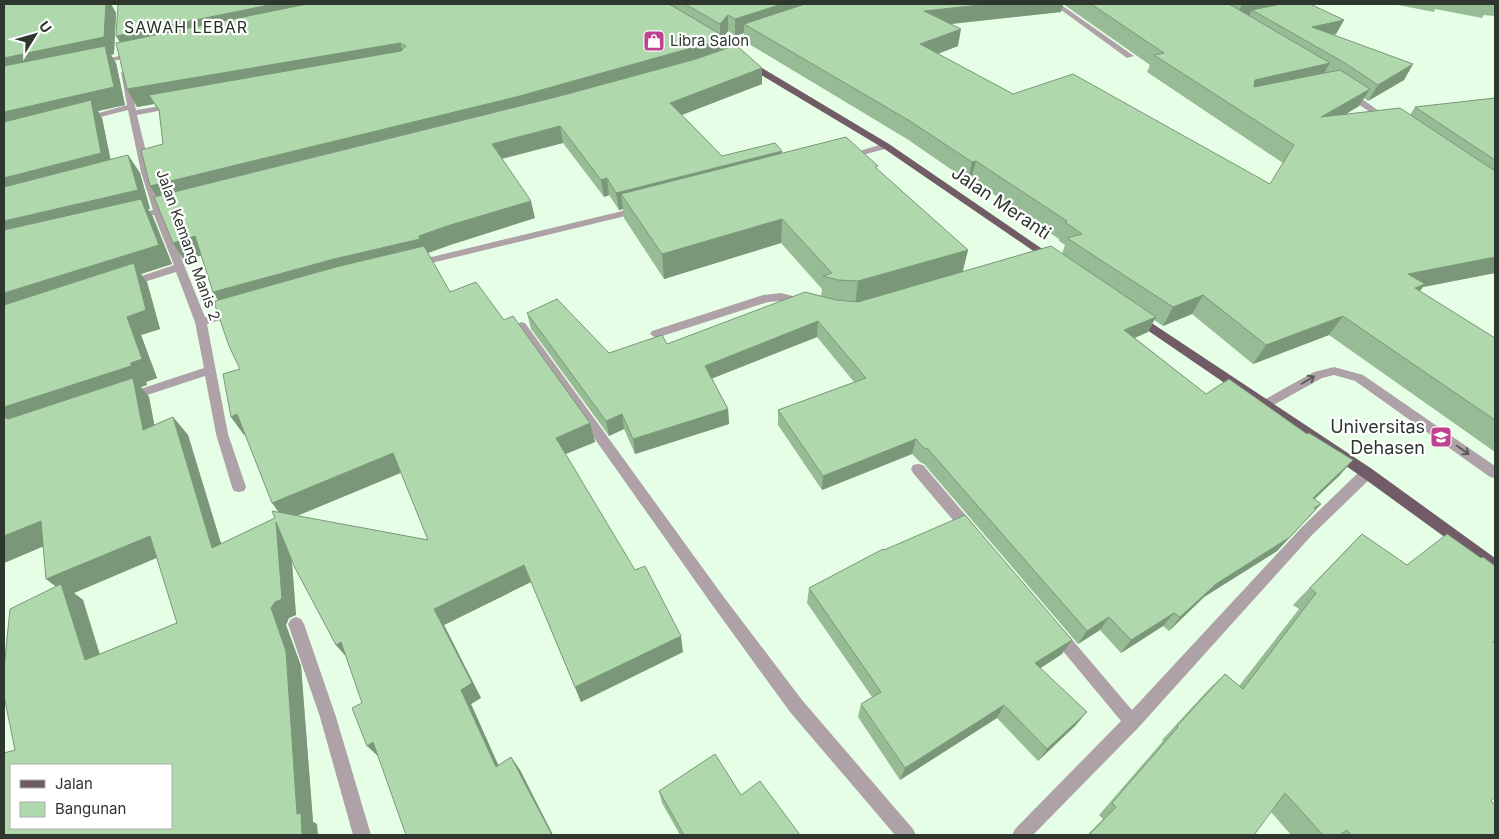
<svg xmlns="http://www.w3.org/2000/svg" width="1499" height="839" font-family="Inter,sans-serif">
<style>
.lines{fill:none;stroke-linecap:round;stroke-linejoin:round}
.lane{fill:#aea1a7;fill-rule:evenodd}
.street{fill:#aea1a7;fill-rule:evenodd}
.primary{fill:#715b66;fill-rule:evenodd}
.wall{fill:#96bb95;fill-rule:evenodd}
.shaded-wall{fill:#7a9879}
.building{fill:#afd9ad;stroke:#7a9879;fill-rule:evenodd}
.oneway{stroke:#5b5c58}
.labels{text-anchor:middle;stroke-width:4.5;stroke-linejoin:round;paint-order:stroke}
.far-poi-label{font-size:15px;fill:#2e372e;stroke:#fff;text-anchor:start}
.far-street-label{font-size:15px;fill:#2e372e;stroke:#fff}
.far-quarter-label{font-size:16px;letter-spacing:1px;fill:#213320;stroke:#fff}
.street-label{font-size:18px;fill:#2e372e;stroke:#fff}
.poi-label{font-size:18px;fill:#2e372e;stroke:#fff;text-anchor:end}
</style>
<rect width="100%" height="100%" fill="#e7fee6"/>
<g class="lines">
<path class="lane" d="M1334,367l29,8 132,91v12l-5,-1 -135,-96 -21,-6 -12,3 -52,29h-8l-2,-3 2,-3 52,-29z"/>
<path class="street" d="M1053,4h7l74,52 -7,2z
M760,30h3v4l-46,13 -4,-2z
M136,52l4,2 -1,2 -42,8 -4,-2z
M121,72l7,2 8,36 37,-6 4,2 -4,2 -36,7 14,57 11,36 15,-4 5,3 -19,6 42,104 29,-9 6,4 -2,3 -31,9 21,110 18,53 -2,4 -5,1 -5,-1 -2,-4 -16,-53 -11,-58 -76,25 -6,-4 2,-3 79,-26 -9,-46 -19,-50 -48,15 -5,-3 1,-2 50,-17 -20,-50 -19,5 -5,-3 2,-2 21,-5 -12,-38 -13,-62 -43,11 -4,-3 46,-13z
M1346,92h6l40,28 -7,2 -39,-26z
M886,143l3,1v4l-42,11 -4,-3z
M639,207l3,1v4l-227,55 -5,-3 5,-3z
M781,293l27,7 1,3 -5,4 -23,-6 -13,1 -112,36 -6,-4 2,-3 111,-36z
M521,322l4,1 198,273 79,104 111,129 3,6h-21l-105,-123 -77,-106 -196,-277 -2,-3z
M918,464l5,1 51,60 2,4 -2,4 -5,2 -5,-2 -51,-60 -2,-4 2,-4z
M1367,468l5,1 2,4 -2,4 -60,58 -174,193 -105,107h-21l3,-6 106,-108 -68,-82 -3,-5 3,-5 5,-2 5,2 69,81 170,-183 60,-58z
M296,617l5,2 3,5 32,93 35,118h-18l-33,-118 -32,-93 3,-5z"/>
<path class="primary" d="M746,62h6l137,82 168,115 -5,3 -4,-1 -165,-113 -137,-82z
M1138,314l234,155 123,89v14l-5,-2 -128,-93 -228,-156 -2,-3 2,-3z"/>
</g>
<path class="wall" d="M4,4h1306l34,16 -8,14 -3,1 80,29 -9,16 -36,21 -4,-3 -5,8 -13,8 64,1 5,-8 80,-9v175l-72,14 -4,4 76,47v114l-166,-117 -76,29 -61,-50 -29,12 -9,-6 -6,12 -13,6 71,56 134,81 -25,24 6,5 -44,47 -73,46 -35,34 -6,-5 -42,27 -21,-23 -22,14 -154,-180 -4,-2 -8,-8 -90,36 -44,-65v-15l76,-28 -37,-45 -105,41 16,31 1,15 -94,30 -11,-25 -15,7 -78,-107 -4,-16 82,40 58,-9 154,-47 1,-8 -41,-46 -117,36 -40,-61 -1,-9 -4,1 -10,-15 -5,2 -41,-54 -61,16 33,59 -82,26 -25,9 22,39 54,28 86,103 5,19 -30,12 118,198 -102,50 -50,-120 -87,43 37,73 -10,6 27,61 13,-8 9,13 33,65h-147l-59,-178 -11,-12 -44,-85 4,55 -7,3 -3,7 15,41 12,156 4,2 -302,-74 41,-163 -13,-41 -39,17zM111,4l7,1 2,38 17,64 17,-3 6,9 3,31 -13,42 7,10 16,47 11,18 17,-6 12,37 5,8 22,69 -9,48 14,18 34,78 -4,5 -54,26 -33,-109 -15,-18 -19,8 -5,-28 -8,-10 6,-2 -1,-3 11,-4 -16,-43 19,-6 -13,-47 -6,-8 31,-10 -19,-47 -5,-8h2l-10,-36 -12,-18 -18,4 -8,-41 -4,-7 27,-6 -9,-42 -5,-8 3,-1 2,-41zM1063,4l87,61 -3,7 136,91 -13,21 -257,-90 -75,-40 20,-8 -6,-22 109,-12zM728,31l7,5 9,-3v8l163,98 61,42 3,-2 88,60v2l6,4 -3,9 -100,18 6,-22 -90,-80 -96,-17v-2l-60,5 -40,-41 80,-31 -35,-36 -3,-12zM401,472l27,68 -132,-24 67,-28zM157,558l20,65 -77,31 -17,-54 -9,-7z
M1393,4h102v12l-11,-1 -2,3 -47,-9 -1,3z
M1362,534l131,108 -2,159 4,34h-204l-20,-23 -17,23h-167l16,-16 -4,-4 64,-74 -1,-1 47,-51 16,-15 14,12 60,-77 -6,-4 51,-53z
M884,550l178,104 -22,14 36,57 -38,36 -41,-43 -97,62 -42,-63 3,-13 11,-7 -65,-94 2,-15z
M659,791l82,4 59,40h-120l-18,-32z"/>
<path class="shaded-wall" d="M33,4h78l5,9 -2,41 -3,1 5,8 9,42 -27,6 4,7 11,53 -109,29v-142z
M274,4h78l-226,49 -10,-17z
M782,4h50l-88,20v9l-9,3v-17z
M989,4h74l-2,8 -140,15 3,-16z
M1242,4h43l-33,6 -3,6 -14,3z
M728,15v16l-7,9 6,-2v17l-565,150 -12,-19 570,-146v-16z
M1344,20l-8,14 -29,8 5,-15z
M961,29l-3,17 -40,15 2,-17z
M400,43l6,17 -257,35 5,9 -17,3 -10,-18z
M1330,63l-10,17 -73,17 8,-17z
M1413,64l-9,16 -36,21 10,-16z
M762,68v16l-91,35 -1,-16z
M1370,89l-11,17 -48,29 10,-18z
M560,126l3,17 -67,17 -4,-16z
M782,151l-1,17 -160,26 2,15 -4,1 -3,-17z
M128,155l12,18 10,36h-2l5,8 19,47 -31,10 6,8 13,47 -19,6 16,43 -11,4 1,3 -6,2 8,10 10,52 -137,-23 -18,-8v-197z
M976,161l-5,18 -3,2 4,-19z
M607,178l2,17 -5,2 -3,-17z
M531,201l4,17 -82,26 -28,10 -201,56 -11,-18 206,-56 28,-10z
M782,219l-1,24 -117,36 -2,-25z
M195,236l11,18 -22,7 -11,-18z
M968,250l-6,25 -107,31 3,-25z
M1495,257v16l-72,14 -13,16 -2,-29z
M1203,295l-11,19 -29,12 10,-19z
M1343,316l-14,19 -76,29 13,-19z
M1156,317l-8,15 -31,13 7,-15z
M818,321l-1,16 -111,44 -1,-15z
M728,409l1,15 -94,30 -2,-15z
M237,414l13,19 -6,2 -13,-18z
M622,414l2,15 -15,7 -3,-15z
M173,417l15,18 40,131 -16,-18z
M590,423l5,19 -34,14 -5,-18z
M916,439l-4,15 -90,36 1,-14z
M393,453l10,19 -118,49 -13,-18z
M1353,460l-13,15 -40,37 13,-14z
M1321,504l-44,47 -73,46 -35,34 11,-14 36,-33 98,-76z
M41,521l20,18 -57,24v-27z
M276,522l14,18 6,75 -7,3 -3,7 15,41 12,156 4,2 1,11h-16l-5,-21 -26,-206z
M150,536l17,17 -93,40 9,7 23,76 -21,-16 -21,-67 -18,-14z
M524,565l7,17 -87,43 37,73 -10,6 34,76 -9,-13 -35,-77 -27,-81z
M1174,613l-11,13 -42,27 10,-13z
M1109,617l-9,13 -22,14 9,-13z
M681,636l2,16 -102,50 -6,-15z
M1072,640l-10,14 -35,23 8,-14z
M341,642l8,18 -13,-15z
M1004,705l-7,13 -97,62 5,-12z
M1087,712l-11,13 -38,36 9,-12z
M373,742l8,17 -14,-13z
M511,757l9,13 33,65h-1z"/>
<path class="building" d="M4,4h102l-2,33 -100,21z
M118,4h156l-158,32z
M307,4h362l58,34 -211,59 -366,89 -9,-36 22,-6 -4,-34 -10,-15 252,-44 5,-5 -6,-3 -273,46 -11,-46z
M685,4h97l-47,15 -7,-4 -8,9z
M805,4h184l-65,7 37,18 -41,15 93,50 60,-20 197,110 24,-39 -140,-90 10,-2 -73,-49h138l101,59 -75,17 -1,7 86,-17 30,19 -49,28 79,-9 95,63v86l-87,17 17,10 -10,4 80,50v82l-152,-104 -77,29 -63,-50 -30,12 -106,-69 15,-4 -17,-12 2,-1 -91,-60 -4,1 -62,-41 -166,-97z
M1281,4h29l34,16 -32,7 101,37 -35,21 -33,-22 -93,-53z
M736,45l26,23 -92,35 52,53 53,-13 7,8 -166,42 -9,-15 -6,2 -41,-54 -68,18 39,57 -84,25 -28,10 1,3 -86,20 -121,33 -18,-56 -22,7 -19,-46 406,-101 136,-37z
M105,46l9,41 -110,25v-46z
M1495,98v62l-80,-53z
M91,100l10,53 -97,25v-56z
M846,137l32,29 -3,1 93,83 -110,31 -20,-1 -15,-4 9,-3 -50,-54 -120,35 -41,-60z
M128,155l10,35 -134,31v-34z
M141,199l18,46 -155,48v-63z
M424,246l26,46 26,-10 28,38 9,-4 77,107 -34,15 79,132 10,-4 36,70 -106,51 -51,-122 -90,44 38,74 -11,7 35,77 15,-10 41,78h-146l-33,-93 -6,4 -15,-38 10,-5 -21,-61 -5,3 -41,-77 -19,-46 6,77 -7,3 -4,6 15,43 11,163 4,-1 1,22h-298v-82l11,-3 -11,-54v-28l6,-59 51,-25 24,76 92,-37 -27,-87 -104,43 -5,-58 -37,15v-119l4,2 125,-41 10,52 30,-13 39,131 63,-30 -3,-7 156,29 -35,-87 -121,50 -35,-89 -6,3 -8,-43 17,-5 -11,-23 -14,-41v-4l121,-34zM11,765h160v63h-160z
M1051,246l105,71 -32,13 82,64 23,-15 78,55 2,-1 44,27 -40,38 8,6 -7,4 2,1 -26,28 -74,47 -36,33 -6,-4 -43,27 -22,-23 -22,14 -159,-182 -4,-1 -8,-9 -93,37 -45,-66 88,-32 -48,-57 -113,45 23,43 -95,30 -11,-25 -16,7 -79,-108 30,-14 52,54 53,-18 5,9 138,-52 31,8 22,2z
M134,263l12,47 -19,7 15,42 -11,4v3l-127,41v-102z
M965,515l107,125 -37,23 52,49 -40,37 -43,-44 -99,63 -44,-64 20,-12 -72,-104 74,-39 1,1z
M1362,534l45,31 40,-31 34,24 2,-1 12,9v75l-2,1 2,2v153l-4,4 4,4v30h-143l-5,-5 -7,5h-17l-38,-42 -31,42h-165l27,-28 -4,-4 66,-76 -1,-1 48,-52 18,15 73,-96 -6,-5z
M715,754l26,41 19,-14 40,54h-116l-25,-44z"/>
<defs><path id="oneway-shaft" d="M-6 0H5M1.5-3L5.5 0L1.5 3" fill="none" stroke-width="1.6" stroke-linecap="round" stroke-linejoin="round" transform="scale(1.25)"/></defs>
<g class="oneway">
<use href="#oneway-shaft" transform="translate(1308 380) rotate(-30)"/>
<use href="#oneway-shaft" transform="translate(1463 450) rotate(35)"/>
</g>
<defs>
<g id="shop-square" transform="scale(1.125)"><rect x="-9" y="-9" width="18" height="18" rx="4" fill="#bf4292" stroke="#fff"/><path d="M-5-2.5h2.3a2.7 3.5 0 0 1 5.4 0H5L5.5 6h-11ZM-1.5-2.5h3a1.5 2.3 0 0 0-3 0Z" fill="#fff"/></g>
<g id="university-square" transform="scale(1.125)"><rect x="-9" y="-9" width="18" height="18" rx="4" fill="#bf4292" stroke="#fff"/><path d="M0-5L7-2L0 1L-7-2ZM-4 1L0 2.5L4 1V4Q0 6-4 4Z" fill="#fff"/></g>
</defs>
<g fill-rule="evenodd">
<use href="#shop-square" x="654" y="41"/>
<use href="#university-square" x="1441" y="437"/>
</g>
<g class="labels">
<g class="far-poi-label">
<text x="670" y="46">Libra Salon</text>
</g>
<g class="far-street-label">
<text transform="translate(188 245) rotate(70)" y="5">Jalan Kemang Manis 2</text>
</g>
<g class="far-quarter-label">
<text x="186" y="33">SAWAH LEBAR</text>
</g>
<g class="street-label">
<text transform="translate(1001 203) rotate(34)" y="6">Jalan Meranti</text>
</g>
<g class="poi-label">
<text x="1425" y="433">Universitas<tspan x="1425" dy="21">Dehasen</tspan></text>
</g>
</g>
<rect width="1499" height="839" fill="none" stroke="#2e372e" stroke-width="10"/>
<rect x="10" y="764" width="162" height="65" fill="#ffffff" stroke="#abafab"/>
<rect x="20" y="780" width="25" height="8" fill="#715b66" stroke="#abafab"/>
<text x="55" y="789" font-size="15" fill="#2e372e">Jalan</text>
<rect x="20" y="802" width="25" height="15" fill="#afd9ad" stroke="#abafab"/>
<text x="55" y="814" font-size="15" fill="#2e372e">Bangunan</text>
<g transform="translate(35 35) rotate(53)" stroke="#ffffff" stroke-width="4" paint-order="stroke">
<path d="M0-4L9 19L0 12L-9 19Z" fill="#2e372e"/>
<text y="-8" font-size="14" font-weight="bold" text-anchor="middle" fill="#2e372e">U</text>
</g>
</svg>
